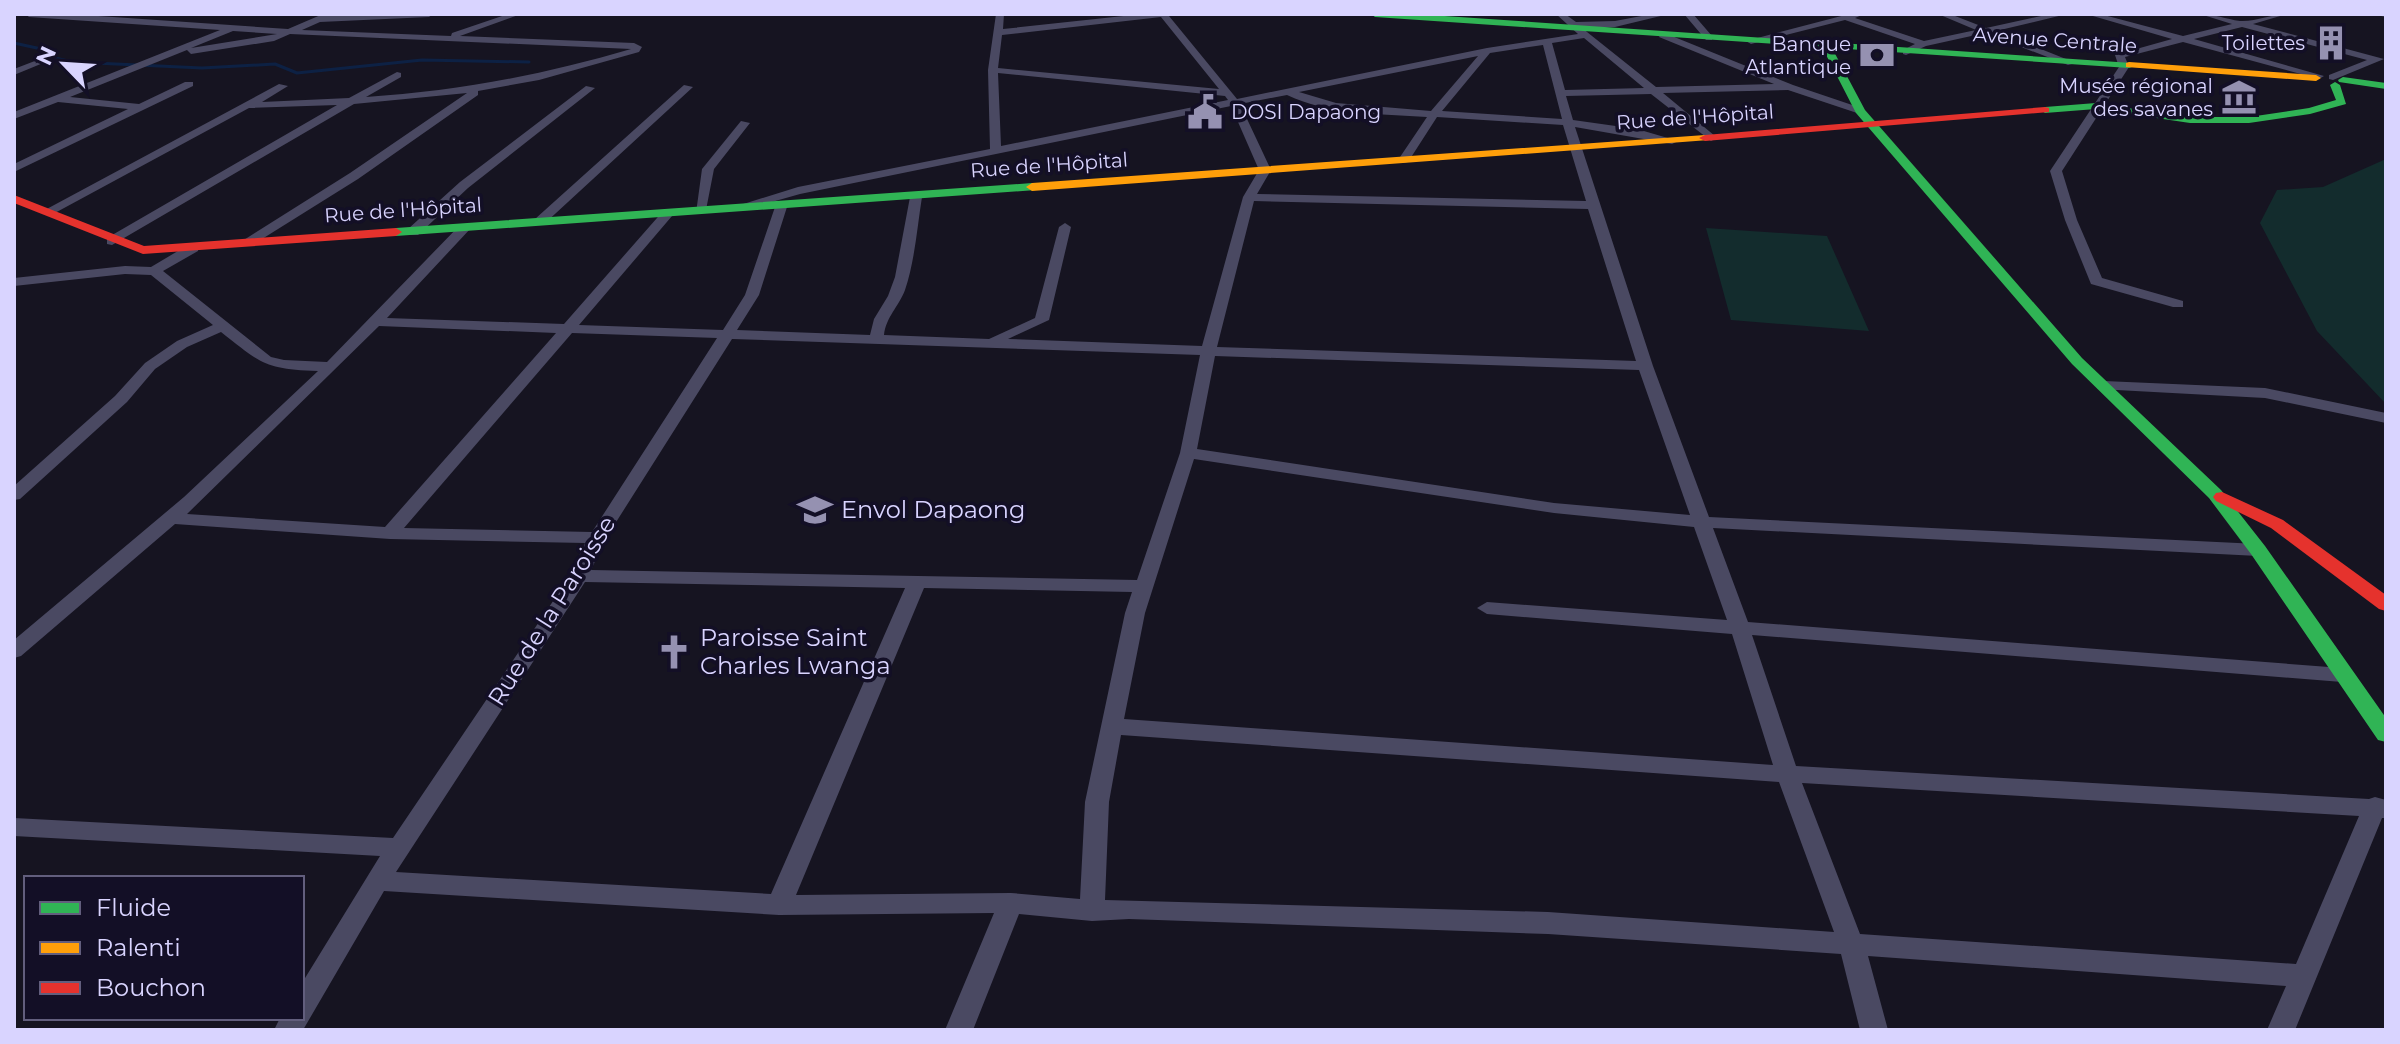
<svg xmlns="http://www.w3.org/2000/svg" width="2400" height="1044" font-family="Montserrat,sans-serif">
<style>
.green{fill:#132c2d}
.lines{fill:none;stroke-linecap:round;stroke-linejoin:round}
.stream{stroke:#0d2144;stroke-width:3}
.street{fill:#4a4962;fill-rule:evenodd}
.fast{fill:#30b455;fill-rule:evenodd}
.slow{fill:#ff9f0a;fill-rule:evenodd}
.jam{fill:#e5322d;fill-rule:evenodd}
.labels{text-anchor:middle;stroke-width:7;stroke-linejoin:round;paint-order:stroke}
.far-street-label{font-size:20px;fill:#d9d4ff;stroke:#130f26}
.far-poi-label{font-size:20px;fill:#d9d4ff;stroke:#130f26;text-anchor:end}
.poi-label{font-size:24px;fill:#d9d4ff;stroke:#130f26;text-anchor:start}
.street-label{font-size:24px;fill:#d9d4ff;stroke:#130f26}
</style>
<rect width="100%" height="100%" fill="#161421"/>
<path class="green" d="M2386,159v245l-69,-73 -57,-108 17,-33 46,-3z
M1706,228l121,8 42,95 -138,-11z"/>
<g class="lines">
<path class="stream" d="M14,43l41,9v6l18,4 129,6 73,-4 22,9 125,-13 107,2"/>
<path class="street" d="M25,14h44l219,15 35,-15h110l-4,3 -109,5 -18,8 149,6 1,-3 56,-19h13l-61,22 174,7 8,4 -3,5 -100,28 -61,11v4l-120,84 -107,67 -12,-3 111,-70 117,-80 -113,11 -242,141 -5,-1v-6l230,-133 -88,3 -196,106 -10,-3 236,-127 9,2 -26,16 87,-4 48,-26 4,1v4l-35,20c91,-6 177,-22 265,-48l-341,-15 -16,7 -83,13 -4,-4 -117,47 69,7 46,-22h8v4l-179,86v-8l114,-55 -70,-7 -44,17v-7l206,-82 -191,-13zM233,31l44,3 -86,14z
M996,14h8l-1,15 139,-15h29l-2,2 68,83 250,-51 91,-14 -22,-20h9l11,8 39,-1 37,-7h17l-54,13 -33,1 74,59 118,-3 -115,-47 3,-5 131,53 71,24v4l-4,1 -72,-24 -125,3 52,43 2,2 -6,3 -60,-47 -85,2 7,24 64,9 41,12 -6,3 -97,-17 78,239 56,151 549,27 9,6 -9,6 -545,-28 35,94 594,46 7,2 3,5 -3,5 -7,2 -590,-47 44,131 573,33 6,-2 11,3v18h-4l-87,212h-28l19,-44 -418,-30 20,74h-28l-19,-76 -293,-20 -419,-15 -37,2 -73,-7 -46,116h-28l49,-117 -215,2 -395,-24 -81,139h-29l6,-12h22v-35l78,-127 -366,-20v-18l379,20 177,-262 15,-33 -195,-4 -215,-15 -154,132 -7,2v-18l170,-143 134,-126c-54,-2 -56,-7 -97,-39l-34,15 -32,22 -28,33 -107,97 -6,1v-14l101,-90 30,-33 32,-22 36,-16 -62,-50 -26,-1 -111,12v-8l111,-12 26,1 37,-22h10v6l-35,20 108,86 13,3 43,2 133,-137 11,3 -84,90 177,6 100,-114 4,-1 6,4 -2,3 -93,109 144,5 22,-35 30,-88 6,-4 6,4 -28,88 -22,35 133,5 4,-16 14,-23 7,-19 15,-80 6,-4 6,4c-5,31 -7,63 -17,93 -6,16 -19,27 -21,45l105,4 46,-21 24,-91 6,-4 6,4 -22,93 -41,19 194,7 41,-149 16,-27 -28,-64 -431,88 -57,16 -6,-4 61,-19 192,-38 -2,-79zM1161,17l58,72 -221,-21 4,-33zM1584,38l60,50 -79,2 -13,-47zM1543,45l19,74 -120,-8 48,-58zM1478,56l-47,55 -95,-8 -37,-11zM998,73l227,23 3,4 -227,46zM1287,95c42,20 94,19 140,22l-29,43 6,3 4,-1 29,-45 126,8 23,76 -329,-7 14,-24 -31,-66zM1254,201l334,8 48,152 -419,-14zM379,326l177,7 -171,194 -198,-13zM572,333l145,5 -125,194 -188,-4zM732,339l468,16 -20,98 -43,127 -546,-10 15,-32zM1215,356l424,14 51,145 -136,-12 -357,-54zM1194,459l360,54 140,14 33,93 -240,-18 -10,6 10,6 245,20 41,131 -649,-46 21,-106zM585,582l320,6 -134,306 -375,-22zM924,588l208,4 -7,21 -40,189 -5,97 -69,-6 -215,2zM1121,735l658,47 55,150 -286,-20 -443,-12 4,-98zM1802,783l557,33 -63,148 -436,-30z
M1684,14h9l19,22v4h-6z
M1849,14h15l-9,4 69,23 52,-11 -38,-16h12l36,14 64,-14h17l-71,17 80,32 -8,2 -83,-32 -59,13 -20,9 -3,-1v-4l12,-6 -70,-24 -94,24 -5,-3z
M2086,14h14l83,22 49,-12 -32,-10c14,0 26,5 40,7 15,1 32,-7 47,-7l-34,10 131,35 -51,21 -4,-1v-4l38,-15 -125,-33 -48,12 130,37 -5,3 -136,-37 -58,15 4,10 -67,104 15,49 25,58 81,23v6h-10l-82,-23 -26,-64 -15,-49 69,-104 -4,-12 57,-16z
M2380,14h6v3l-5,-1z
M40,59l8,2 -34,14v-6z
M684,85l9,2 -150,138h-8v-6z
M586,86l9,2 -127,100 -50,47h-10v-6l52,-47z
M741,121l9,2 -36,46 -8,41 -10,3 6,-44z
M2104,381l161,7 121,25v10l-121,-25 -167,-9 -2,-3 2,-3z"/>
<path class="fast" d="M1371,14h44l717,49v4l-3,1 -297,-20 33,62 217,248 139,132 44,56 121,172v24l-8,-2 -127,-186 -42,-56 -137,-134 -216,-251 -34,-66 -447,-30z
M2343,77l43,6v6l-47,-7 -1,-2z
M2335,82l5,3 6,19 -36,10 -61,9h-59l-94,-14 -51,4 -5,-3 5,-3 51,-4 94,14h59l60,-9 27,-8 -6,-15z
M1032,183l4,1v6l-640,46 -6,-4 6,-4z"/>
<path class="slow" d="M2129,62l187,13 5,3 -5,3 -190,-14v-4z
M1705,135l6,3 -2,2 -677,51 -6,-4 6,-4z"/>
<path class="jam" d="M2045,107l4,1v4l-344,29 -6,-3 6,-3z
M14,195l130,51 252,-18 6,4 -6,4 -253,18 -129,-51z
M2222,492l61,28 103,75v16l-7,-2 -108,-81 -55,-27 -3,-4 3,-4z"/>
</g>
<defs>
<g id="building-bare" transform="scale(2.76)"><path d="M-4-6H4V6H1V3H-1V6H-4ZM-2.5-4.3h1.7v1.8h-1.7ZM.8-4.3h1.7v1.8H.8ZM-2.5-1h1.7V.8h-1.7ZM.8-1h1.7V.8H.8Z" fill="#9591b1" stroke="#130f26" stroke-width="2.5" paint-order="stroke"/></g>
<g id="bank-bare" transform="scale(2.76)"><path d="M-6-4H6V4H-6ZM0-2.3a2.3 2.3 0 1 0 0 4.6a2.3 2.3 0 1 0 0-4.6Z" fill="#9591b1" stroke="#130f26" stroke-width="2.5" paint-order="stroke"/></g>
<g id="museum-bare" transform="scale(2.76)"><path d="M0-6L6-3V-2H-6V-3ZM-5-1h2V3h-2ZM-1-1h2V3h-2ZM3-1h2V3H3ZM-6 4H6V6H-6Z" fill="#9591b1" stroke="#130f26" stroke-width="2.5" paint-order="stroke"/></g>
<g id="civic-bare" transform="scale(2.76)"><path d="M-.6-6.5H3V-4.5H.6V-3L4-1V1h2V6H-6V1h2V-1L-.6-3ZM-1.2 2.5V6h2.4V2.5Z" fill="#9591b1" stroke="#130f26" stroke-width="2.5" paint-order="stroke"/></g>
<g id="school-bare" transform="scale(2.76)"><path d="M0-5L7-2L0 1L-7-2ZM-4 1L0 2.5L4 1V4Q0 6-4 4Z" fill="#9591b1" stroke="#130f26" stroke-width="2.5" paint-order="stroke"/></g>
<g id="church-bare" transform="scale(2.76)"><path d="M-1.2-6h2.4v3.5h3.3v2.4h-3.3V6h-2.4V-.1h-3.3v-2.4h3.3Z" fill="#9591b1" stroke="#130f26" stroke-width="2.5" paint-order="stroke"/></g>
</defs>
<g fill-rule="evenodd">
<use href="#building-bare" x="2331" y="43"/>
<use href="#bank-bare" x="1877" y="55"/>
<use href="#museum-bare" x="2239" y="97"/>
<use href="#civic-bare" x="1205" y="112"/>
<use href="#school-bare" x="815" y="510"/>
<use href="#church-bare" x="674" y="652"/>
</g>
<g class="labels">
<g class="far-street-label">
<text transform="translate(2055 40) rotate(4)" y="7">Avenue Centrale</text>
<text transform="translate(1695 117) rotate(-4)" y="7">Rue de l'Hôpital</text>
<text transform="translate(1049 165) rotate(-4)" y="7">Rue de l'Hôpital</text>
<text transform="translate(403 210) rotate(-4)" y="7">Rue de l'Hôpital</text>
</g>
<g class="far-poi-label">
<text x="2305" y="50">Toilettes</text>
<text x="1851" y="51">Banque<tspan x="1851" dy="23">Atlantique</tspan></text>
<text x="2213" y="93">Musée régional<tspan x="2213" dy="23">des savanes</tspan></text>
<text x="1231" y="119" text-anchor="start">DOSI Dapaong</text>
</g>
<g class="poi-label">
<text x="841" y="518">Envol Dapaong</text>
<text x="700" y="646">Paroisse Saint<tspan x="700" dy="28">Charles Lwanga</tspan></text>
</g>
<g class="street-label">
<text transform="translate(552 611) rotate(-58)" y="8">Rue de la Paroisse</text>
</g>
</g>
<rect width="2400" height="1044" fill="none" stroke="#d9d4ff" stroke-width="32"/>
<rect x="24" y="876" width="280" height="144" fill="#130f26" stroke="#625e7d" stroke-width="2"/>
<rect x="40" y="902" width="40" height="12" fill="#30b455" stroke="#625e7d" stroke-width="2"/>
<text x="96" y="916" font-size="24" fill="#d9d4ff">Fluide</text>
<rect x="40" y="942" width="40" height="12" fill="#ff9f0a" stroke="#625e7d" stroke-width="2"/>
<text x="96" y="956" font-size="24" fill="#d9d4ff">Ralenti</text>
<rect x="40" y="982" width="40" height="12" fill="#e5322d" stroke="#625e7d" stroke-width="2"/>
<text x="96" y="996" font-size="24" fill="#d9d4ff">Bouchon</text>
<g transform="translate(64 64) rotate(295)" stroke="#130f26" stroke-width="6" paint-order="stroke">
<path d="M0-6L14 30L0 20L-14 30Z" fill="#d9d4ff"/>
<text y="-12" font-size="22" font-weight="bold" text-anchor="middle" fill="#d9d4ff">N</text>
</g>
</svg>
